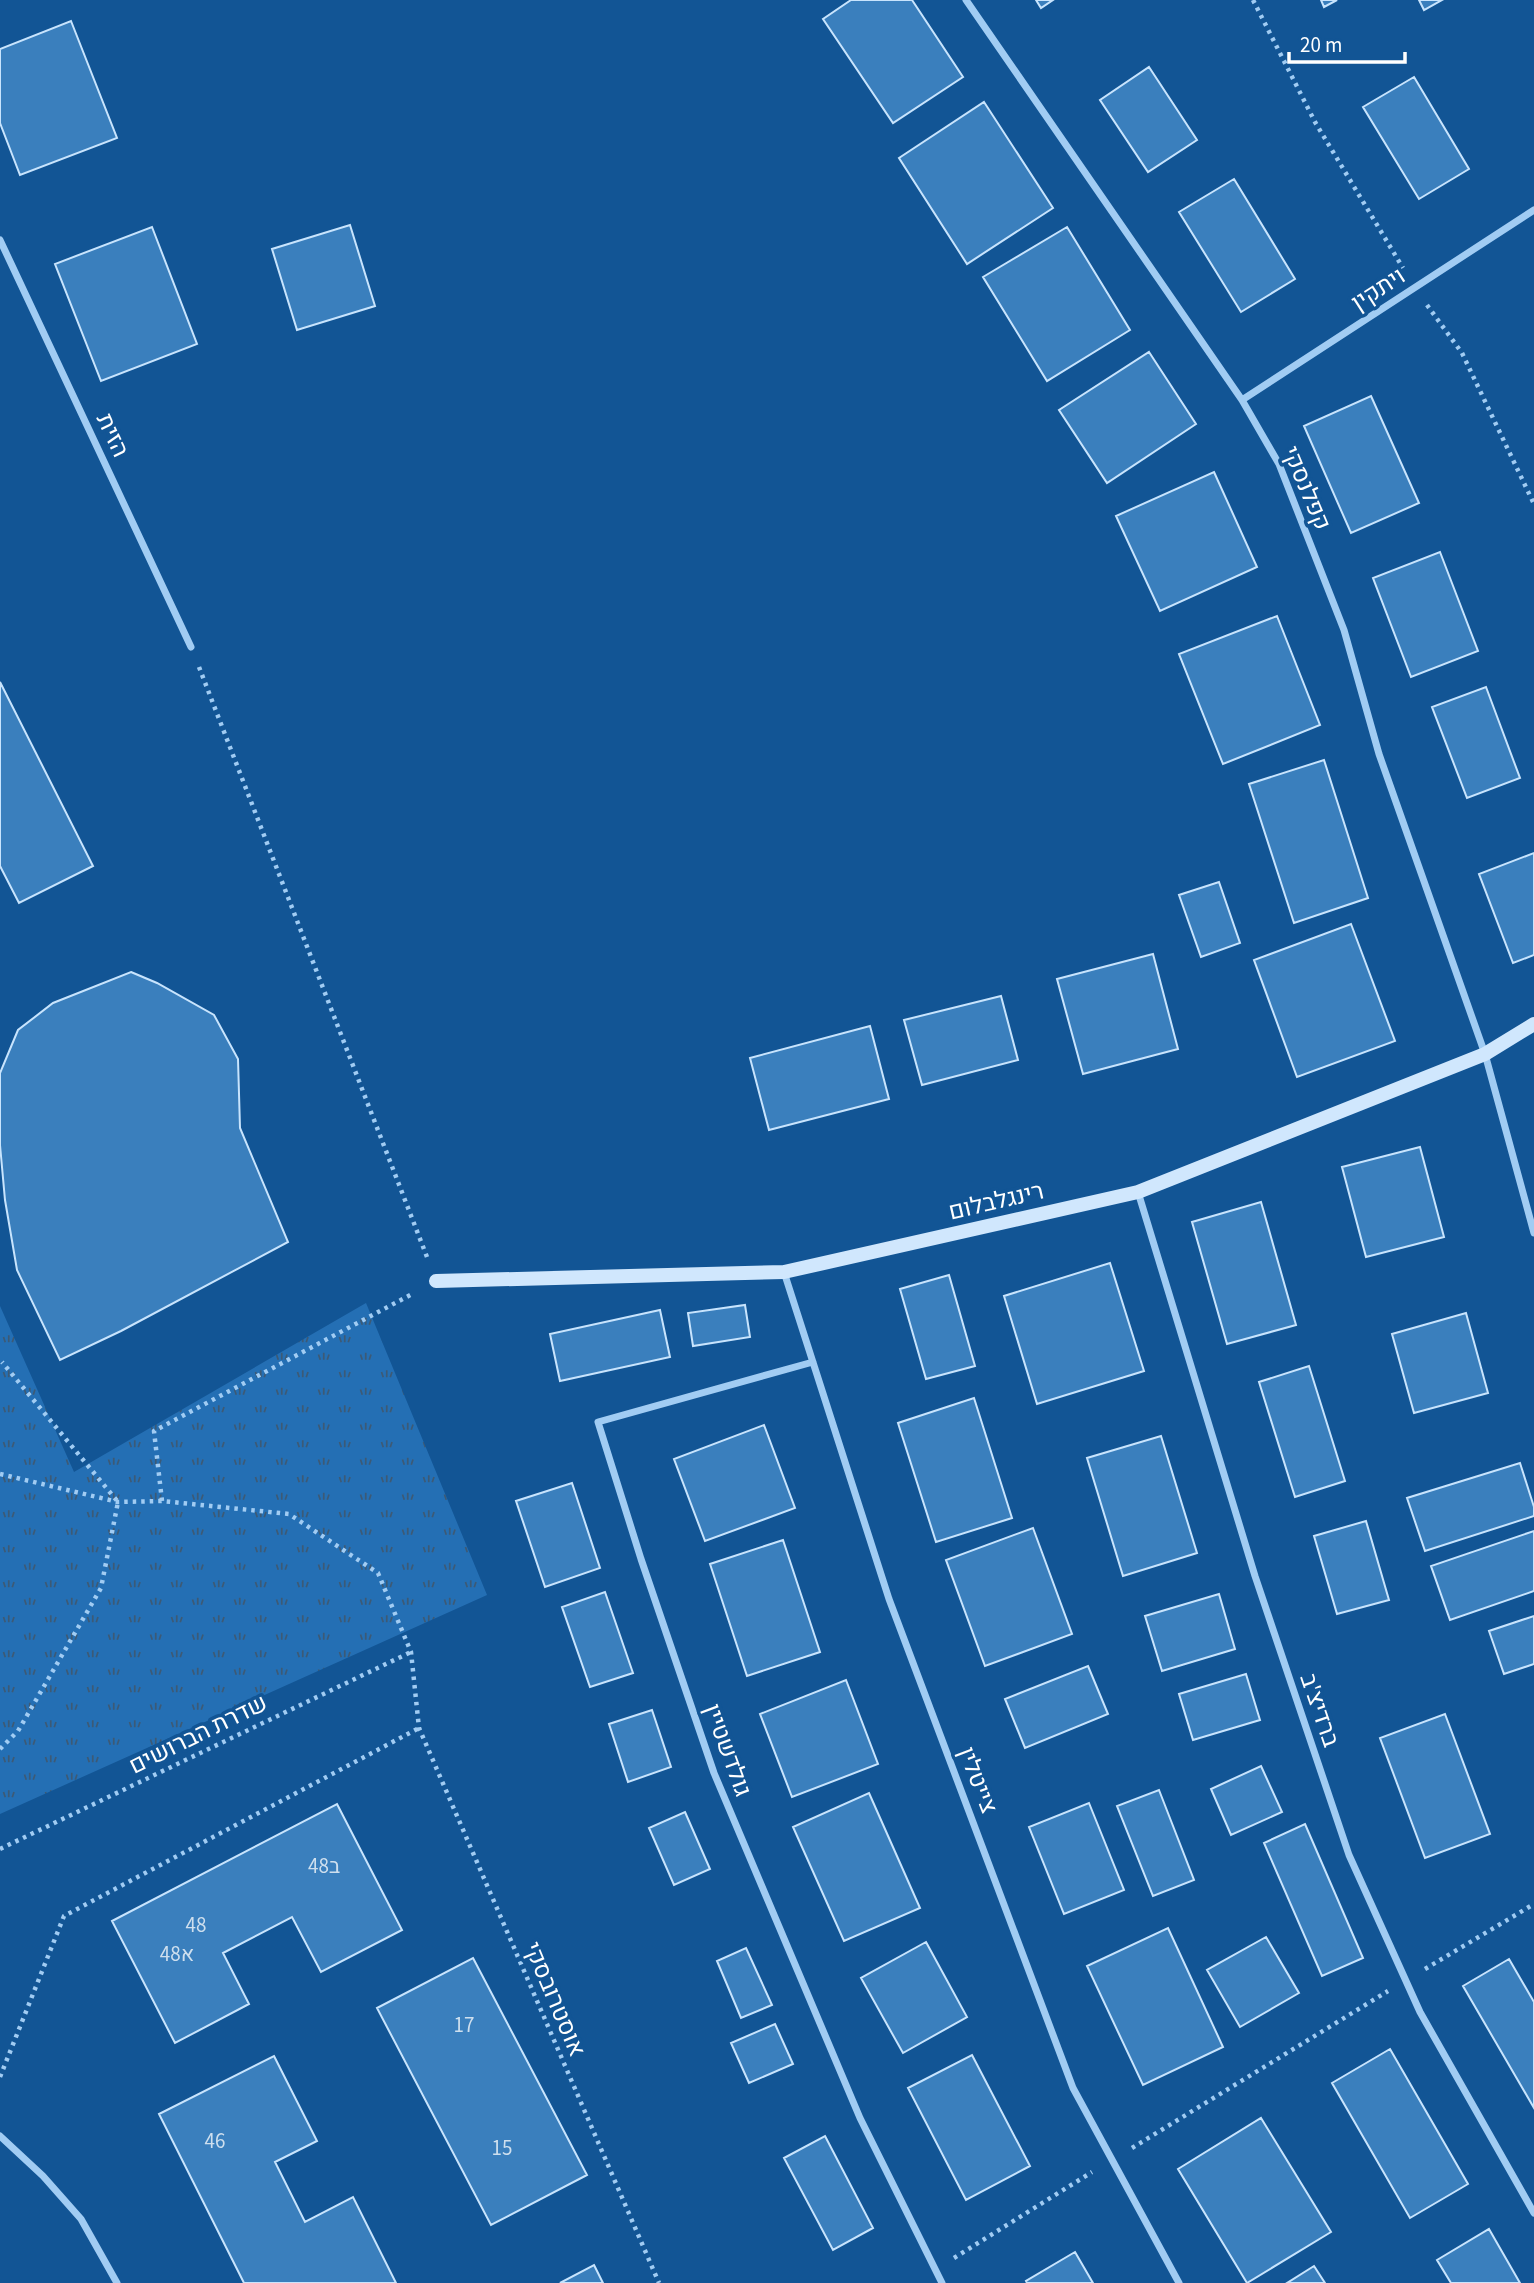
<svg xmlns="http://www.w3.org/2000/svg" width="1534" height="2283" font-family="'Source Sans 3',Heebo,sans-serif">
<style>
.park{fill:url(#park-tufts)}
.building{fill:#3a7fbd;stroke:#c8e4fd;stroke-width:2}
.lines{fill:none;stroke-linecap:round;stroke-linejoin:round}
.path{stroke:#a1ccf3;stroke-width:4.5;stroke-dasharray:3.5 5;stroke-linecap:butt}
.street{stroke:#a1ccf3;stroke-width:7}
.secondary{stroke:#d0e7fd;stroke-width:14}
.labels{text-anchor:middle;stroke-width:7;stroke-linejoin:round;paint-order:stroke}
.number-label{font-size:21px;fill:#cedfee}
.street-label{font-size:24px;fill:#fff;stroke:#125595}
</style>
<defs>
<pattern id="park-tufts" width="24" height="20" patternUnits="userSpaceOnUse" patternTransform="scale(1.75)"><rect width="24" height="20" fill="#246fb4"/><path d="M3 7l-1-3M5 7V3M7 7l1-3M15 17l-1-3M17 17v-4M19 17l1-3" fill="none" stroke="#3c5a76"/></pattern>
</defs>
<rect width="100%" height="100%" fill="#125595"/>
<path class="park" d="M366,1303l121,292 -487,219v-508l74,166z"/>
<path class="building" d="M851,0h61l51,77 -70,46 -70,-104z
M1036,0h17l-12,8z
M1321,0h16l-13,7z
M1419,0h23l-18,10z
M71,21l46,117 -97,37 -20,-52v-74z
M1149,67l48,73 -49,32 -48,-72z
M1414,77l55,92 -50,30 -56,-92z
M984,102l69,106 -86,56 -68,-106z
M1234,179l61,100 -54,33 -62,-100z
M350,225l25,81 -78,24 -25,-81z
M152,227l45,117 -96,37 -46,-117z
M1067,227l63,103 -83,51 -64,-104z
M1149,352l47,72 -89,59 -48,-73z
M1371,396l48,107 -68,30 -47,-107z
M1214,472l43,95 -97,44 -44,-95z
M1440,552l38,99 -67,26 -38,-99z
M1277,616l43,109 -97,39 -44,-110z
M0,682l93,184 -74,37 -19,-37z
M1486,687l34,91 -53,20 -35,-91z
M1324,760l44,138 -74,25 -45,-139z
M1534,853v102l-21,8 -34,-89z
M1219,882l21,61 -39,14 -22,-62z
M1351,924l44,117 -98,36 -43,-117z
M1153,954l25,95 -95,25 -26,-95z
M131,972l26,11 57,32 24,44 2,69 48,114 -167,89 -61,29 -43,-90 -12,-70 -5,-55v-72l18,-43 35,-27z
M1001,996l17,64 -96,25 -18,-65z
M870,1026l19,73 -120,31 -19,-72z
M1420,1147l24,90 -78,20 -24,-90z
M1261,1202l35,123 -69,19 -35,-122z
M1110,1263l34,108 -107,33 -33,-108z
M949,1275l26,91 -49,13 -26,-90z
M745,1305l5,32 -57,9 -5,-33z
M660,1310l10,47 -110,24 -10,-47z
M1466,1313l22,80 -74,20 -22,-79z
M1309,1366l36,115 -50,16 -36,-115z
M974,1398l38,120 -76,24 -38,-119z
M764,1425l31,83 -90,33 -31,-82z
M1161,1436l36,117 -74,23 -36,-118z
M1520,1463l14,44v9l-109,35 -18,-53z
M572,1483l28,85 -55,19 -29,-86z
M1366,1521l23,79 -52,14 -23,-78z
M1033,1528l39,106 -87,32 -39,-106z
M1534,1531v60l-84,29 -19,-54z
M783,1540l37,112 -73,24 -37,-112z
M605,1592l28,81 -43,14 -28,-80z
M1219,1594l16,55 -73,22 -17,-55z
M1534,1616v48l-30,10 -15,-43z
M1088,1666l20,48 -83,34 -20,-49z
M1246,1674l14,46 -67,20 -14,-46z
M846,1680l32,84 -86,33 -32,-83z
M652,1710l19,57 -43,15 -19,-58z
M1445,1714l45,120 -65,24 -45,-120z
M1261,1766l21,46 -51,23 -20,-46z
M1159,1790l35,90 -41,16 -36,-90z
M869,1793l51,115 -76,33 -51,-114z
M1089,1803l35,87 -60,24 -35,-87z
M337,1804l65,126 -81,42 -29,-55 -69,36 26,51 -74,39 -63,-122z
M685,1812l25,57 -36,16 -25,-57z
M1305,1824l58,134 -41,18 -58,-133z
M1168,1928l55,119 -80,38 -56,-119z
M1266,1937l33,56 -59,34 -33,-57z
M926,1942l41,75 -64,36 -42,-75z
M746,1948l26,57 -31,13 -24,-57z
M473,1958l114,217 -96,50 -114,-217z
M1509,1959l25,43v106l-71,-122z
M775,2024l18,40 -44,19 -18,-40z
M1390,2049l78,135 -58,34 -78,-135z
M972,2055l58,111 -64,34 -58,-112z
M274,2056l43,85 -42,21 30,60 48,-25 43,86h-152l-85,-169z
M1261,2118l70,114 -84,51 -69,-114z
M825,2136l48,92 -40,22 -49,-92z
M1489,2229l31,54h-69l-14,-23z
M1075,2252l18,31h-66l-1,-2z
M594,2265l9,18h-43z
M1314,2266l11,17h-38z"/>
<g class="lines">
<path class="path" d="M1253,0l62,122 88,146
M1427,305l35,48 72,151
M199,667l228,590
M0,1474l118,28 44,-1 127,13 89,59 33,79 8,76 240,555
M162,1501l-8,-70 260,-138
M0,1749l18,-18 83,-143 17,-86 -116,-140
M0,1849l411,-197
M1425,1969l109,-65
M0,2077l64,-161 355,-188
M1132,2148l256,-157
M954,2258l138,-86"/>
<path class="street" d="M966,0l276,400 37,64 65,166 35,124 106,300 49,179
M0,240l191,407
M1242,400l292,-190
M1138,1192l117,384 94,279 71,157 114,201
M784,1272l105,327 184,489 106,195
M813,1362l-215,60 43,137 73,214 146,345 82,165
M0,2136l43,40 38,43 36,64"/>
<path class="secondary" d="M436,1281l348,-9 354,-80 347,-138 49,-30"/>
</g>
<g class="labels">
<g class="number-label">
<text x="324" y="1873">48ב</text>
<text x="196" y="1932">48</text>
<text x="177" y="1961">48א</text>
<text x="464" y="2032">17</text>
<text x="215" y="2148">46</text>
<text x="502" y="2155">15</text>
</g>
<g class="street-label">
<text transform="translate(1378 289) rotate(-33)" y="8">ויתקין</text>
<text transform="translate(113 435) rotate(65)" y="8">הזית</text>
<text transform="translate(1307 488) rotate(67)" y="8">קפלנסקי</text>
<text transform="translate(996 1201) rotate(-13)" y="8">רינגלבלום</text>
<text transform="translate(1320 1710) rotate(71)" y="8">ברדיצ'ב</text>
<text transform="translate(198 1734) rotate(-26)" y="8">שדרת הברושים</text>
<text transform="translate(728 1750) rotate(70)" y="8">גולדשטיין</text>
<text transform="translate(978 1780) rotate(69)" y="8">צייטלין</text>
<text transform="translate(555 1999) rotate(67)" y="8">אוסטרובסקי</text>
</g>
</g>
<path d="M1289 52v10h116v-10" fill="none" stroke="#ffffff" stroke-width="3.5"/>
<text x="1300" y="52" font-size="21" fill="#ffffff" stroke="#125595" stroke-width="5" paint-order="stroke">20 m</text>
</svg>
